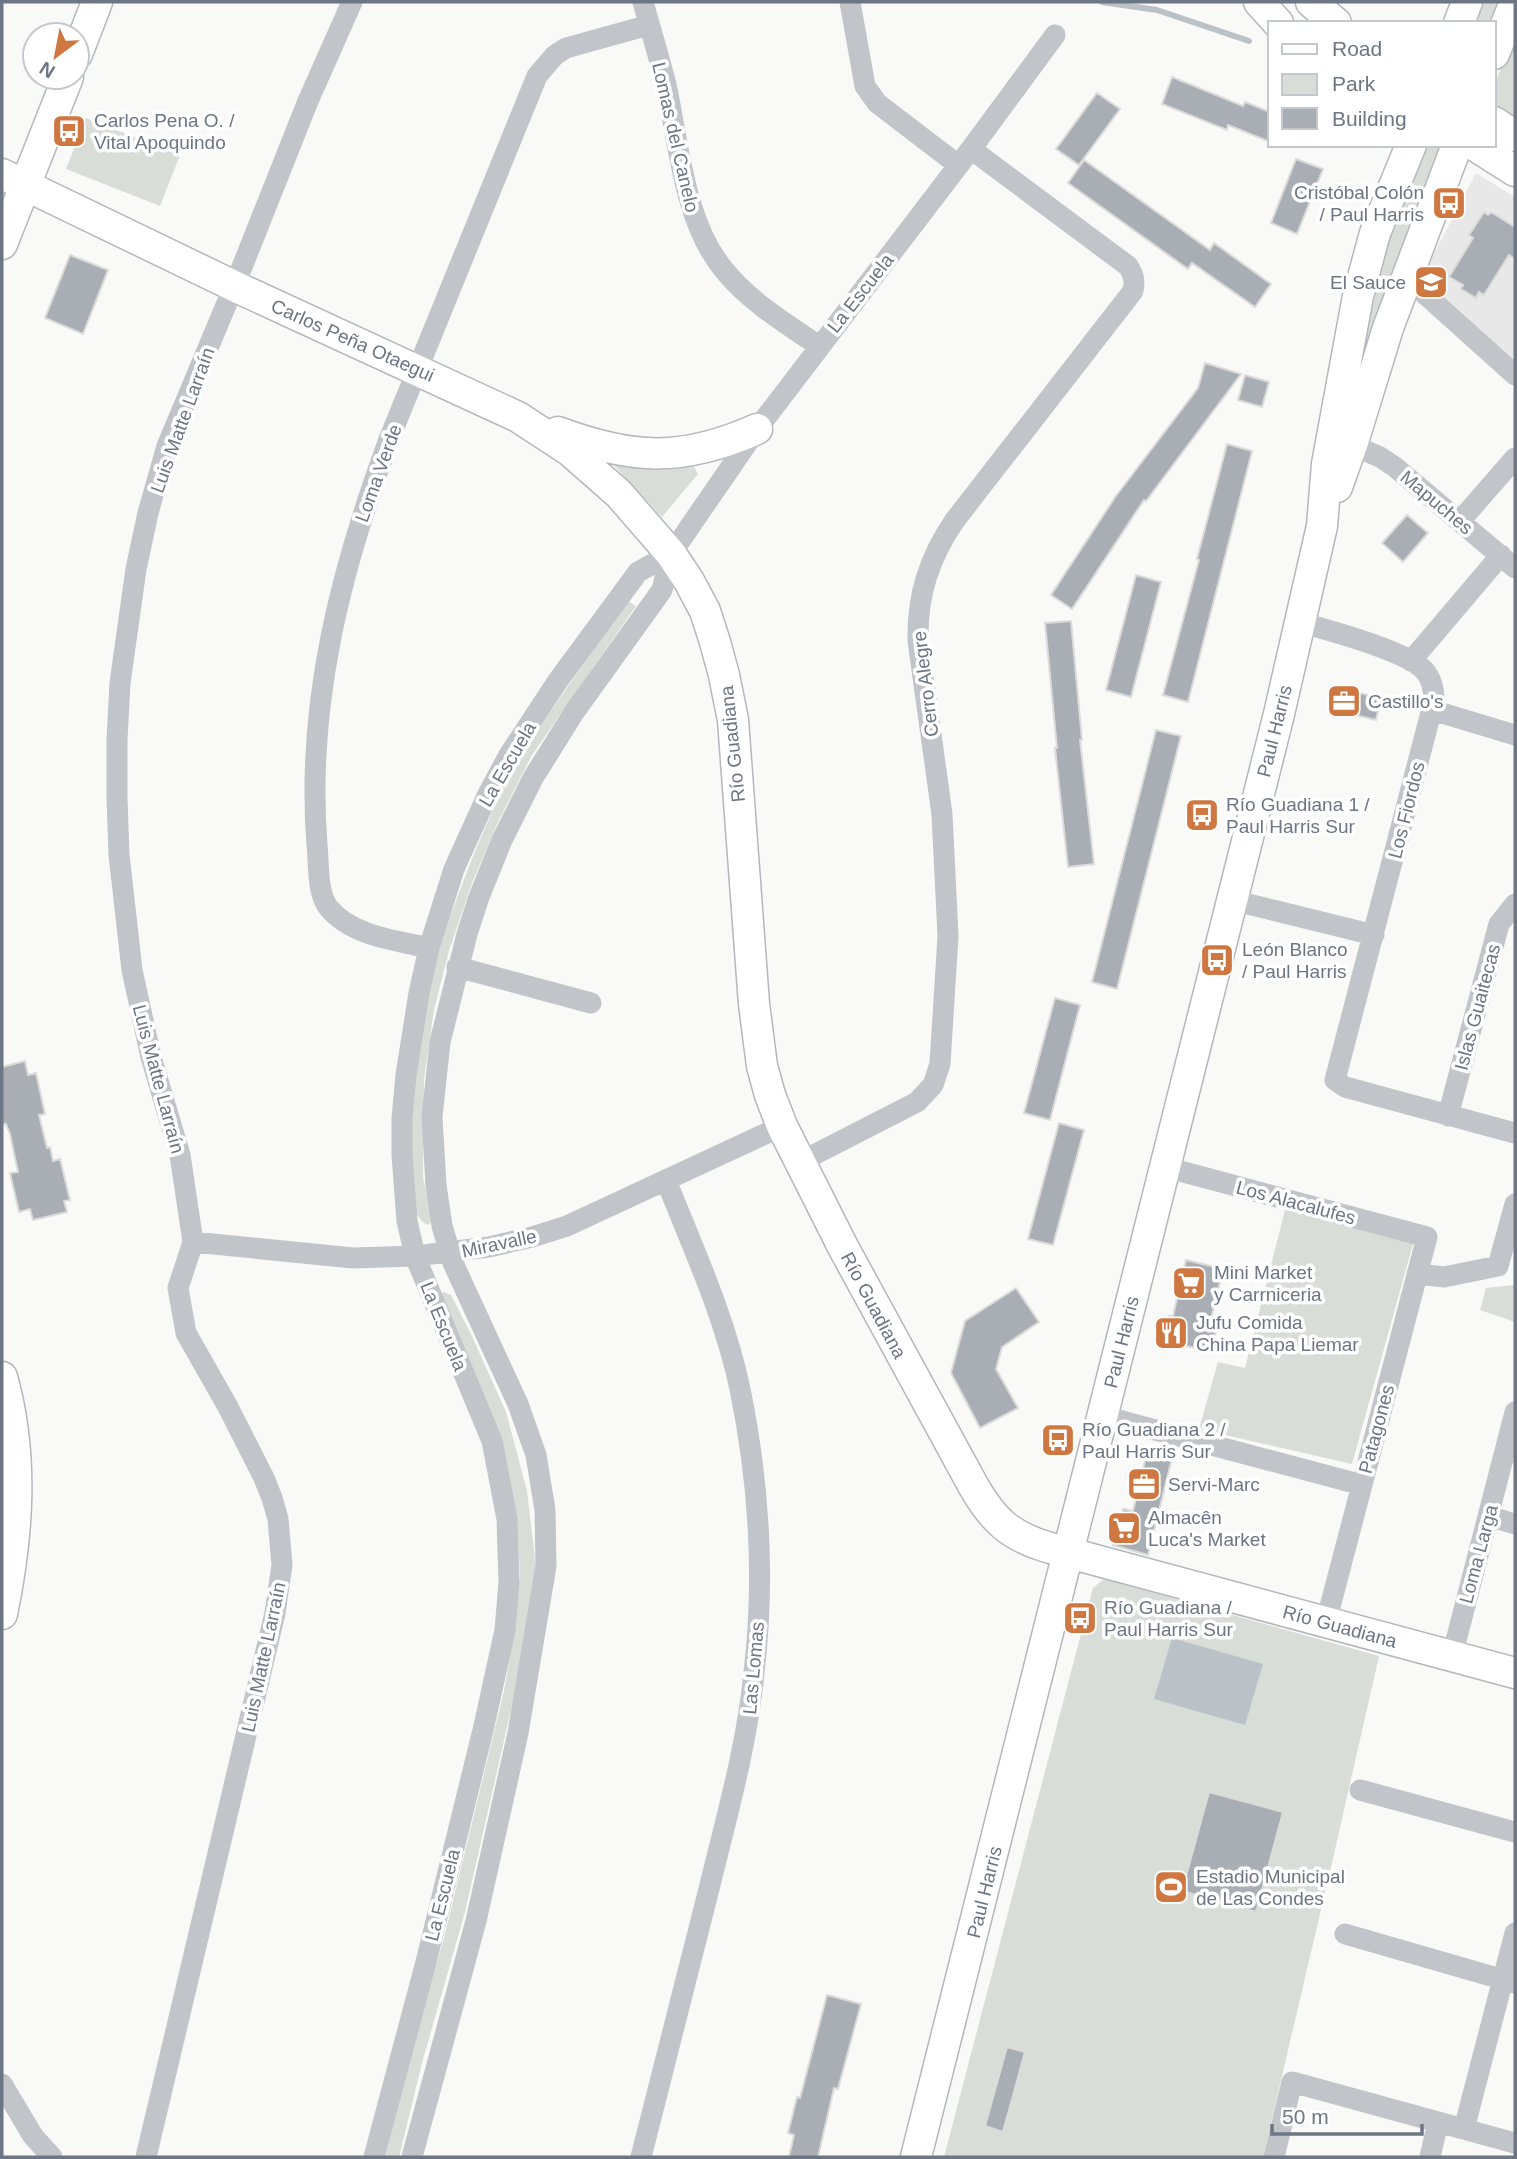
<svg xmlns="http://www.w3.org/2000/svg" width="1517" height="2159" font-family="Helvetica,sans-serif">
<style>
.built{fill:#e7e8e7}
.green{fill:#d8ddd7}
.water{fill:#bac2c7}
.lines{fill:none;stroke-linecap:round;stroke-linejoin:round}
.stream{stroke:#bac2c7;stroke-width:6}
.building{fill:#a9aeb5;stroke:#dbdbd9;stroke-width:2}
.secondary-casing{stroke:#b4b7bc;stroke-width:33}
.street{stroke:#c1c4c8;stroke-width:21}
.secondary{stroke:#fff;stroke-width:30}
.labels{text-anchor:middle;stroke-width:7;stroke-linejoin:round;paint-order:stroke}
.poi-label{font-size:19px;fill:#6c7684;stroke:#fff;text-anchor:start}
.street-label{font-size:19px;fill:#6c7684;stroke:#fff}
</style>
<rect width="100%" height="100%" fill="#f9f9f7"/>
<path class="built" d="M1476,173l39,24v176l-100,-83z"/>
<path class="green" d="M1476,2h26l-8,21h-25z
M1515,35v84l-21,-13v-21z
M86,118l94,37 -20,51 -94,-37z
M1425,145h20l-103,276 30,-154z
M611,462l35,6 47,-3 5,9 -36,43z
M628,601l8,5 -104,149 -34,67 -26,61 -23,68 -15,59 -10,69 -1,98 9,42 -3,6c-20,-4 -19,-50 -18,-67 1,-55 5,-120 19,-173 11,-47 28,-91 46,-136 12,-27 23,-56 38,-81 35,-58 76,-112 114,-167z
M1285,1210l128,34 -61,220 -153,-35 19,-67 27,6z
M1515,1285v37l-35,-12 6,-22z
M444,1292l7,3 19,37 36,80 21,79 9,76 -11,81 -60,264 -43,151 -23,94h-14l25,-101 34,-118 60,-247 9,-53 7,-62 -3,-58 -77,-225z
M1104,1579l275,77 -45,198 -71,303h-319l149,-569z"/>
<path class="water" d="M1172,1638l91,26 -18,61 -91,-26z"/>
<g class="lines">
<path class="stream" d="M1102,2l55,8 92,31"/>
</g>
<path class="building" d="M1172,77l71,29 2,-4 25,10v30l-42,-17 -1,5 -65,-26z
M1097,93l23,16 -41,56 -23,-16z
M1296,159l27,10 -26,65 -26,-11z
M1084,160l126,90 4,-7 57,41 -16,23 -63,-44 -4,6 -120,-86z
M1484,212l4,3 3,-3 24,15v32l-6,-4 -25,40 -5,-3 -3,6 -15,-9 2,-4 -14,-8 24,-39 -4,-3z
M70,255l38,15 -25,64 -38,-16z
M1205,363l36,11 -95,127 -2,-1 -72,109 -21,-14 65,-99 82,-108z
M1245,375l24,7 -7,25 -24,-7z
M1227,444l25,7 -64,251 -25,-7 36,-135 -2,-1z
M1407,515l21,18 -25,29 -21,-19z
M1136,575l25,7 -30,115 -25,-7z
M1071,621l11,119h-2l14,124 -26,3 -13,-119h2l-12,-125z
M1339,688l42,10 -5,22 -42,-10z
M1156,730l25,6 -64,253 -25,-7z
M1055,998l25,7 -30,115 -26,-7z
M25,1061l3,14 8,-2 9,41 -6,1 8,33 3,-1 3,14 7,-2 10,41 -6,1 3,11 -34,8 -3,-11 -11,3 -9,-39 8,-1 -8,-38 -4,-10h-4v-57z
M1059,1123l25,7 -31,115 -25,-6z
M1186,1260l37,9 -13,54 7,2 -5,26 -48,-9 5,-26h4z
M1016,1288l23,34 -37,25 -6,22 22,39 -38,20 -29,-55 14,-52z
M1147,1452l25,6 -24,97 -35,-10 10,-36 10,2z
M1209,1792l74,20 -27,100 -74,-21z
M827,1995l34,9 -23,85 -4,-1 -16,69h-29l5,-22 -6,-2 9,-36 3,1z
M1007,2047l18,5 -22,80 -18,-6z"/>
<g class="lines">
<g class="secondary-casing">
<path id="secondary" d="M1259,2l19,21
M1311,2l25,21
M1459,23l8,-21
M77,54l20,-52
M1494,54l21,-52
M1494,122l21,14
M1474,145l41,26
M2,174l232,112 284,131 52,34 49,43 52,60 18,27 16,30 10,31 9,33 9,45 21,284 8,62 8,29 12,31 61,121 131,240c19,33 36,49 73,60l468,126
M2,244l66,-167
M558,432c75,28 125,30 199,-3
M1337,487l15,-42 36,-117 69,-183
M2,1377c22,78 16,159 0,237
M916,2157l363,-1443 43,-188 5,-62 31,-168 17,-63 36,-88"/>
</g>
<path class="street" d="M643,2c8,29 17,58 24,87 12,59 18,134 57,181 25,31 62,54 95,76
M850,2l15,84 12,17 81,62
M1407,278l108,97
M1352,445l28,12 15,10 120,101
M1460,521l55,-63
M1300,622c29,9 105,28 124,48 8,9 10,19 10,31l-99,379 10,7 170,46
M1411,661l90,-106
M1432,710l83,25
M1232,900l142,35
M429,948c-34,-8 -78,-12 -101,-41 -11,-15 -9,-43 -11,-62 -11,-140 23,-272 71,-403l149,-366 18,-21 11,-7 83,-23
M457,967l134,36
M1448,1116l51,-192 16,-20
M800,1162l117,-60 16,-17 7,-21 8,-128 -6,-122 -24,-173c-1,-46 11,-83 37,-121l178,-229c2,-10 1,-16 -5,-25l-157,-117
M1165,1167l262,70 -101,385
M193,1242l160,16 62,-2 74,-9 43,-10 35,-11 215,-100
M1417,1274l27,3 54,-11 17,-62
M1103,1416l259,69
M1488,1516l27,8
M1452,1656l63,-244
M1360,1790l155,42
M1345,1934l170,49
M2,2084l31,52 19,21
M1464,2129l51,-196
M146,2157l129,-544 7,-48 -4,-46 -6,-21 -8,-20 -36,-71 -42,-74 -8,-45 15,-46 -13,-87 -29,-98 -19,-87 -13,-115 -2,-57v-58l3,-57 16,-114 12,-56 19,-67 75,-179 66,-166 44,-99
M374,2157l52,-195 58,-236 21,-96 4,-48 -2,-63 -15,-78 -77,-185 -8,-35 -5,-66v-37l4,-43 13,-82 10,-45 25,-79 34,-75 21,-39 48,-73 81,-110 33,-18
M412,2157l64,-236 42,-188 28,-167 -1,-56 -9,-55 -18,-51 -65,-141 -11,-37 -6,-41 -4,-68 8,-75 27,-108 12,-37 23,-57 31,-62 42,-67 87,-121 9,-36 86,-125 214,-280 84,-114
M641,2157c23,-90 46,-181 69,-272 17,-70 37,-140 44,-212 11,-94 5,-191 -14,-284 -15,-72 -47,-141 -74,-209
M1274,2157l18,-75 223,61
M1430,2157l8,-35"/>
<use href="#secondary" class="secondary"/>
</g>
<defs>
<g id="bus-square" transform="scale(1.75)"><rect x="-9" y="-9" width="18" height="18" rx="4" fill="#cf7741" stroke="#fff"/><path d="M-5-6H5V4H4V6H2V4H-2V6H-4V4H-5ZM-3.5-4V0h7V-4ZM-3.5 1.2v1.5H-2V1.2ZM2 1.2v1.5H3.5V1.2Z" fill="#fff"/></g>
<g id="school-square" transform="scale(1.75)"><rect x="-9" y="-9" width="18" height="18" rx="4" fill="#cf7741" stroke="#fff"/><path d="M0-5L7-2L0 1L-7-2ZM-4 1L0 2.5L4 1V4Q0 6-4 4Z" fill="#fff"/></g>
<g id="office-square" transform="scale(1.75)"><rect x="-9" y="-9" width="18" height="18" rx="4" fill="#cf7741" stroke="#fff"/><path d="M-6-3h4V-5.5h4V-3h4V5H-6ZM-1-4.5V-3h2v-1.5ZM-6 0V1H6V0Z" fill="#fff"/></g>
<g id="supermarket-square" transform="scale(1.75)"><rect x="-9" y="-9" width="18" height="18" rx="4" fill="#cf7741" stroke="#fff"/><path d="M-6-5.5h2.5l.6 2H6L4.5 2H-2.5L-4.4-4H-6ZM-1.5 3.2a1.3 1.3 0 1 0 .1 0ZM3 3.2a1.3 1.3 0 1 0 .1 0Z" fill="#fff"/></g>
<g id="restaurant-square" transform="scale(1.75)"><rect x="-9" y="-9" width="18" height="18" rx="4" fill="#cf7741" stroke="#fff"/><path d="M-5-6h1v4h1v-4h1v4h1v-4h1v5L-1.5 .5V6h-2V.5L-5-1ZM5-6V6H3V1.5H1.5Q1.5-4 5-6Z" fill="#fff"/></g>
<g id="stadium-square" transform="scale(1.75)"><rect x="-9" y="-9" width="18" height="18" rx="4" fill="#cf7741" stroke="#fff"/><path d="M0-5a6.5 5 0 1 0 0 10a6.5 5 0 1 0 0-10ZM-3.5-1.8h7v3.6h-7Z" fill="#fff"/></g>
</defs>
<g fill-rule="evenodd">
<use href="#bus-square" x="69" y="131"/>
<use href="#bus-square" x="1449" y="203"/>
<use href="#school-square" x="1431" y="282"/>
<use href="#office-square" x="1344" y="701"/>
<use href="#bus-square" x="1202" y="815"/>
<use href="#bus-square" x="1217" y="960"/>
<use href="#supermarket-square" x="1189" y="1283"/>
<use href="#restaurant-square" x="1171" y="1333"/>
<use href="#bus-square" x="1058" y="1440"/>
<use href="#office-square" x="1144" y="1484"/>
<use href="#supermarket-square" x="1124" y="1528"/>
<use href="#bus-square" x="1080" y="1618"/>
<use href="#stadium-square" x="1171" y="1887"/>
</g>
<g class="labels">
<g class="poi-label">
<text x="94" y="127">Carlos Pena O. /<tspan x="94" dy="22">Vital Apoquindo</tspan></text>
<text x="1424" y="199" text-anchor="end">Cristóbal Colón<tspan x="1424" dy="22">/ Paul Harris</tspan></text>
<text x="1406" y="289" text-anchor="end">El Sauce</text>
<text x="1368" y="708">Castillo's</text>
<text x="1226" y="811">Río Guadiana 1 /<tspan x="1226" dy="22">Paul Harris Sur</tspan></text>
<text x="1242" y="956">León Blanco<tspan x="1242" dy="22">/ Paul Harris</tspan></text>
<text x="1214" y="1279">Mini Market<tspan x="1214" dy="22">y Carrniceria</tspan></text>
<text x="1196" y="1329">Jufu Comida<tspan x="1196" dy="22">China Papa Liemar</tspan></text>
<text x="1082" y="1436">Río Guadiana 2 /<tspan x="1082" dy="22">Paul Harris Sur</tspan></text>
<text x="1168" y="1491">Servi-Marc</text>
<text x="1148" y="1524">Almacên<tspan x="1148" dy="22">Luca's Market</tspan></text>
<text x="1104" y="1614">Río Guadiana /<tspan x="1104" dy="22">Paul Harris Sur</tspan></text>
<text x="1196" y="1883">Estadio Municipal<tspan x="1196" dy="22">de Las Condes</tspan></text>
</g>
<g class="street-label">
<text transform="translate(676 137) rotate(77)" y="7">Lomas del Canelo</text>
<text transform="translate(860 293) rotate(-52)" y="7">La Escuela</text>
<text transform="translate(353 340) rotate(24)" y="7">Carlos Peña Otaegui</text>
<text transform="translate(182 420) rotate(-70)" y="7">Luis Matte Larraín</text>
<text transform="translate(378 473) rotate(-70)" y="7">Loma Verde</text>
<text transform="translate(1437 502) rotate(40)" y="7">Mapuches</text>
<text transform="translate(925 684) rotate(-97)" y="7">Cerro Alegre</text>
<text transform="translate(1274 731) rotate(-76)" y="7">Paul Harris</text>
<text transform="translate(732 744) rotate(-96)" y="7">Río Guadiana</text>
<text transform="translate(507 764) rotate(-60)" y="7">La Escuela</text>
<text transform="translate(1406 810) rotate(-76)" y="7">Los Fiordos</text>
<text transform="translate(1477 1007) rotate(-75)" y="7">Islas Guaitecas</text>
<text transform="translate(159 1079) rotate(75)" y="7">Luis Matte Larraín</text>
<text transform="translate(1296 1202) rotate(15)" y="7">Los Alacalufes</text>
<text transform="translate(499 1243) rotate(-12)" y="7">Miravalle</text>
<text transform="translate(874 1305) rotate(62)" y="7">Río Guadiana</text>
<text transform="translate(444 1326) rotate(68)" y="7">La Escuela</text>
<text transform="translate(1121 1342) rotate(-76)" y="7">Paul Harris</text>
<text transform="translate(1376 1429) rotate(-75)" y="7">Patagones</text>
<text transform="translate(1478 1554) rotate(-75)" y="7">Loma Larga</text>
<text transform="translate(1340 1626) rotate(15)" y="7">Río Guadiana</text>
<text transform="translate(263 1657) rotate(-78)" y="7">Luis Matte Larraín</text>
<text transform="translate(753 1668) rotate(-85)" y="7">Las Lomas</text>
<text transform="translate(984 1892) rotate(-76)" y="7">Paul Harris</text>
<text transform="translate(442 1895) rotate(-76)" y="7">La Escuela</text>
</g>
</g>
<rect width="1517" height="2159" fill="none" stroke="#6c7684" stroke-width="7"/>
<rect x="1268" y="21" width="228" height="126" fill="#ffffff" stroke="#c4c8ce" stroke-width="2"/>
<rect x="1282" y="44" width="35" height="10" fill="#ffffff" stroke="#c4c8ce" stroke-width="2"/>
<text x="1332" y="56" font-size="21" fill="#6c7684">Road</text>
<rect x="1282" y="74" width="35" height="21" fill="#d8ddd7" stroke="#c4c8ce" stroke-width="2"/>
<text x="1332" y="91" font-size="21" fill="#6c7684">Park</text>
<rect x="1282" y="108" width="35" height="21" fill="#a9aeb5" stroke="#c4c8ce" stroke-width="2"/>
<text x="1332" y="126" font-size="21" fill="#6c7684">Building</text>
<g transform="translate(56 56) rotate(212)"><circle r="33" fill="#ffffff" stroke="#c4c8ce" stroke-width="2"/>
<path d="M0-5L12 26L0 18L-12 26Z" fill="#cf7741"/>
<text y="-10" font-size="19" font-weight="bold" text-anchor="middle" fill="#6c7684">N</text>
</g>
<path d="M1272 2124v10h150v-10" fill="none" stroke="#6c7684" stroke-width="3.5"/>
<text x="1282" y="2124" font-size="21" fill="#6c7684" stroke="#ffffff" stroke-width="5" paint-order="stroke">50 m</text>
</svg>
